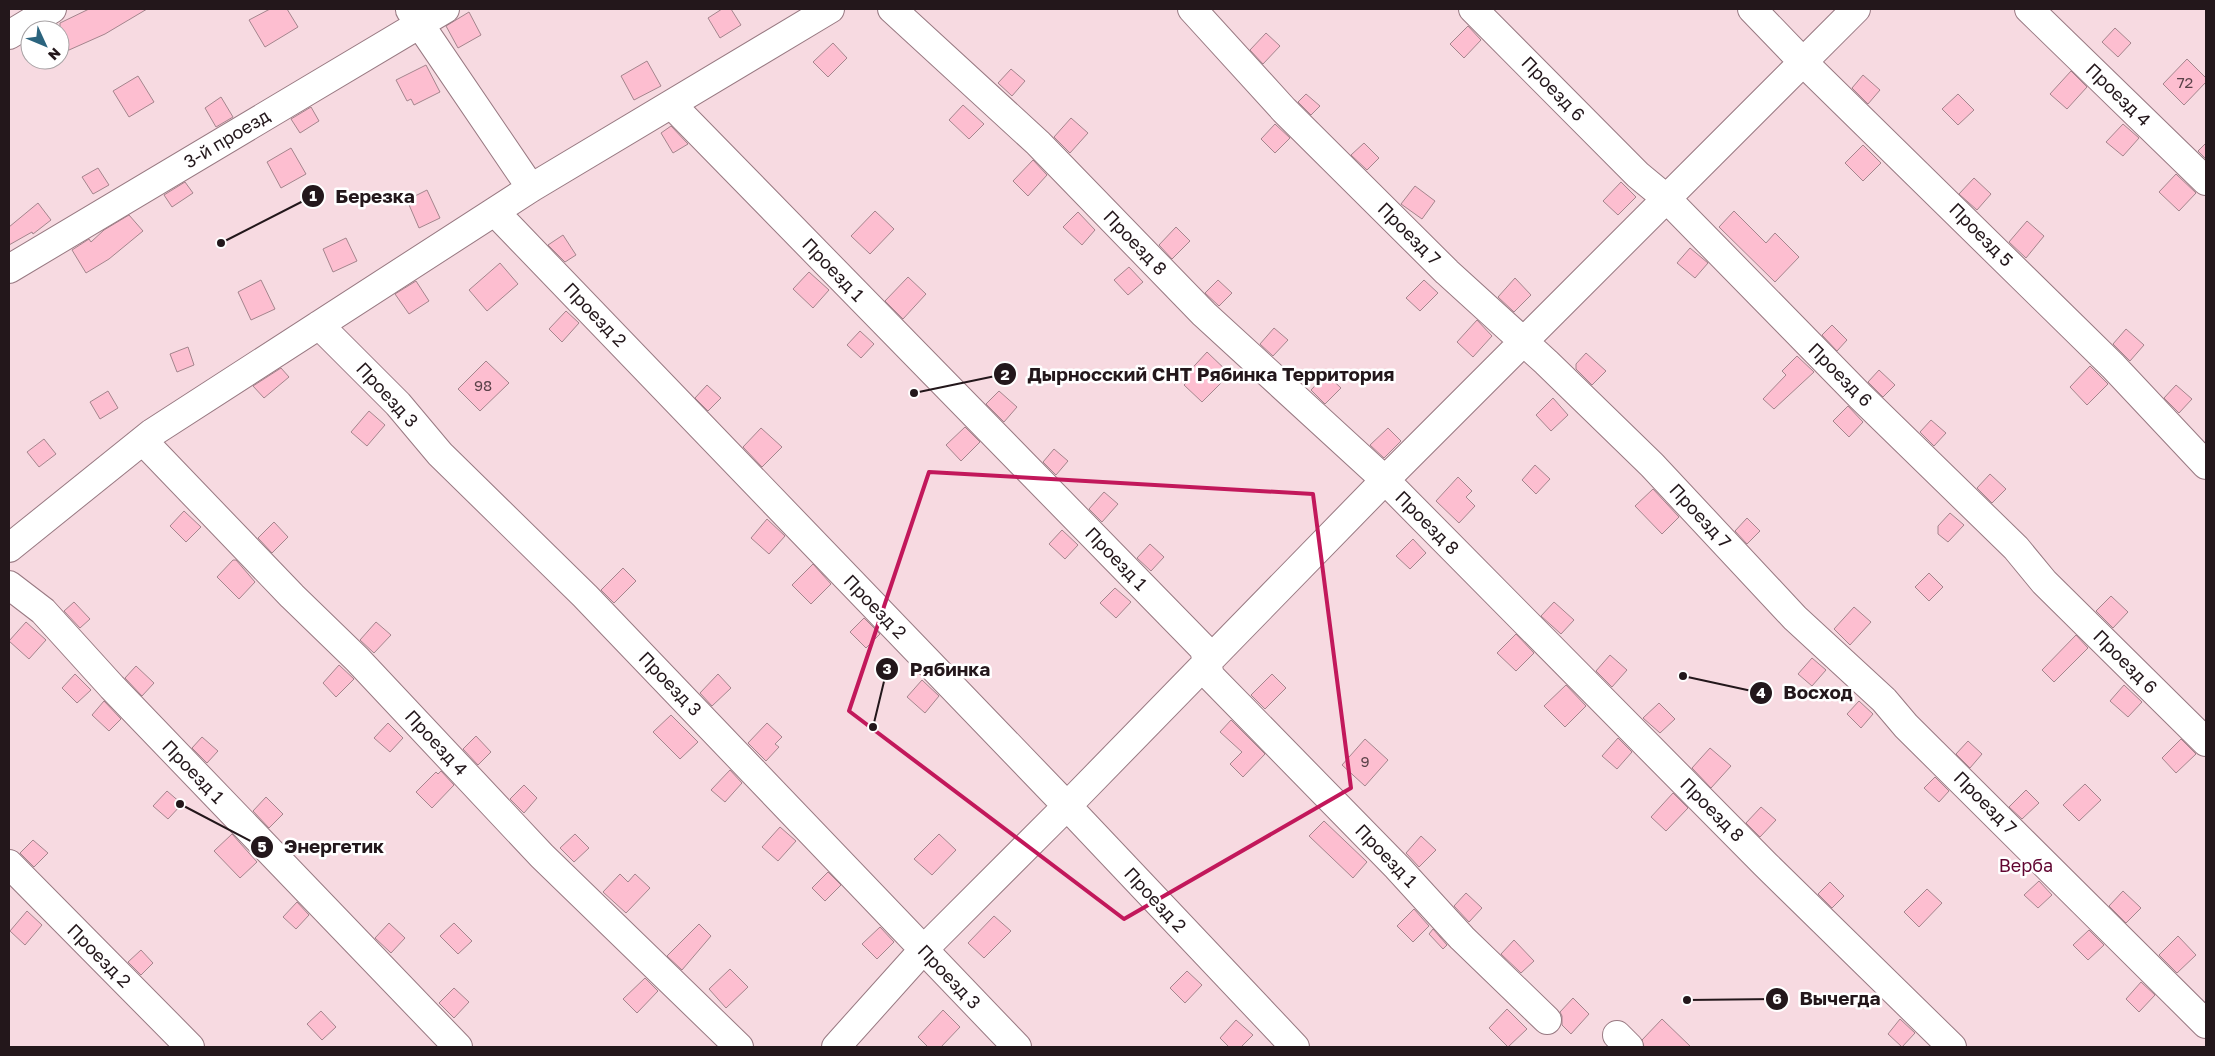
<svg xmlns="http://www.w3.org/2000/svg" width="2215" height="1056" font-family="'Golos Text',sans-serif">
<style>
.green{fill:#f7dae1;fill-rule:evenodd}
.building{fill:#fdbed0;stroke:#a4858d}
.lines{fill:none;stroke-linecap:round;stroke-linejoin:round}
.minor-casing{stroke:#987982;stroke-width:30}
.minor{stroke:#fff;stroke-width:28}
.marked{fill:none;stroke:#c2185b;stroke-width:4;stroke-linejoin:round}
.labels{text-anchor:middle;stroke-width:5;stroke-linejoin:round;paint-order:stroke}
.number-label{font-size:15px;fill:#5a4148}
.street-label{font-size:18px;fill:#23171b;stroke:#fff}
.park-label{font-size:18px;fill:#610531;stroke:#fff}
.leader{fill:none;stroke:#23171b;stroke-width:2}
.callout-dot{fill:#23171b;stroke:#fff;stroke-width:2}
.mark-label{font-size:15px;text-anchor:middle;font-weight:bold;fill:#fff}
.callout-label{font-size:19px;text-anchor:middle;font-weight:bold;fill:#23171b;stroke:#fff;stroke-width:5;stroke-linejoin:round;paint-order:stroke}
</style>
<rect width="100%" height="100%" fill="#faf3f5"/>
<path class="green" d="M9,9h2197v1038h-2197zM30,30h30v30h-30z"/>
<path class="building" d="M89,9h58l-42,25 -45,20v-31z
M270,9h17l11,18 -33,20 -16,-27z
M722,9h9l10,16 -21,13 -12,-20z
M469,12l12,23 -23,13 -12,-22z
M1468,26l13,14 -17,18 -14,-14z
M2115,28l16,15 -13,14 -16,-15z
M1266,33l14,13 -17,18 -13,-14z
M833,43l14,15 -19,19 -15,-15z
M2187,59l19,19v4l-22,23 -21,-21z
M647,61l14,25 -27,14 -13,-24z
M426,65l14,27 -26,13 -3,-6 -4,2 -11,-21z
M1011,69l14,12 -13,15 -14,-13z
M2071,71l16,16 -20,22 -17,-15z
M1863,75l17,15 -12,14 -16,-16z
M138,76l16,26 -25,15 -16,-26z
M1306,94l14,12 -9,9 -13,-13z
M1958,94l16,16 -16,15 -16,-16z
M221,97l12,20 -17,10 -11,-19z
M963,105l21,19 -15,15 -20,-19z
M311,107l8,14 -19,12 -9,-14z
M1071,118l17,15 -18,20 -16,-16z
M1275,124l15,14 -15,15 -14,-14z
M2123,124l16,14 -16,18 -17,-14z
M671,126l17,18 -15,9 -12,-20z
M1364,143l15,15 -12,12 -16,-15z
M2206,143v16l-8,-8z
M1863,145l18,18 -18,18 -18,-18z
M291,148l15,26 -25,14 -14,-26z
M1033,160l14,15 -19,21 -15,-15z
M98,168l11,17 -16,9 -11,-17z
M2176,174l20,19 -17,18 -20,-19z
M1974,178l17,16 -14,16 -18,-16z
M185,182l8,11 -21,14 -8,-12z
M1621,182l15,15 -18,18 -15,-14z
M1415,186l20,15 -13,18 -21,-15z
M427,190l13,28 -21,10 -12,-28z
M38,203l13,17 -18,14 -1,-2 -23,13v-18z
M875,211l19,18 -24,25 -19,-18z
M1734,211l32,32 9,-10 24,24 -24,25 -56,-55z
M1078,212l17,18 -13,15 -19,-18z
M129,215l14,16 -34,28 -23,14 -14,-23 17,-11 2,3 13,-12z
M2027,221l17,15 -18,22 -17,-16z
M1176,227l14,14 -18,18 -13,-14z
M563,235l13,20 -11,7 -17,-17z
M346,238l11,23 -24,11 -10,-23z
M1690,248l18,15 -13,15 -18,-15z
M500,263l18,21 -31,27 -18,-21z
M1129,267l14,15 -15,13 -14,-15z
M809,272l20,18 -16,18 -20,-19z
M908,277l18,17 -23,25 -18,-18z
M1515,278l16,17 -17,17 -16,-15z
M261,280l14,29 -24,11 -13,-28z
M1218,280l14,13 -13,13 -14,-13z
M1424,280l14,13 -18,18 -14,-13z
M416,281l13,20 -20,13 -14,-20z
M566,311l13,12 -17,19 -13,-13z
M1477,320l15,16 -19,21 -16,-15z
M1832,325l15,15 -10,11 -15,-16z
M1274,328l14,12 -15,16 -13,-12z
M2126,329l18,16 -14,16 -17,-17z
M860,331l14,13 -13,14 -14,-13z
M188,347l6,18 -17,7 -7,-18z
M1207,352l23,22 -28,28 -18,-17 5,-5 -4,-4z
M1586,353l20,18 -14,14 -16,-16v-5z
M1797,356l17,16 -40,37 -11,-10 23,-24 -4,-4z
M486,361l23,22 -29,28 -22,-22z
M2090,366l18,18 -21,21 -17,-18z
M281,368l8,9 -25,21 -11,-12z
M1879,370l16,15 -12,12 -15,-15z
M1326,374l15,14 -16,16 -14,-14z
M707,385l14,13 -13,13 -13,-13z
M2176,385l16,14 -13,14 -15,-15z
M108,391l10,17 -18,11 -10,-17z
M999,391l18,16 -13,15 -18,-18z
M1553,398l15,17 -17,16 -15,-16z
M1848,406l15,16 -14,15 -16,-16z
M369,411l16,14 -18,21 -16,-14z
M1931,420l15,13 -12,13 -14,-14z
M965,427l15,15 -19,19 -15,-16z
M761,428l21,19 -20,20 -19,-20z
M1388,428l13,13 -17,17 -14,-13z
M44,439l12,15 -17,13 -12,-15z
M1054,449l14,12 -12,14 -13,-13z
M1535,465l15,14 -14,15 -14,-14z
M1990,474l16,15 -14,14 -15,-15z
M1458,477l14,14 -6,6 9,9 -16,17 -23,-22z
M1653,489l26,28 -17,17 -27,-28z
M1104,492l14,12 -16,18 -13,-13z
M184,511l17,16 -15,15 -16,-16z
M1950,513l14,12 -16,17 -10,-8v-8z
M1747,518l13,13 -13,13 -12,-13z
M767,519l18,17 -16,18 -18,-16z
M274,522l14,15 -16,16 -14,-15z
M1062,530l16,15 -13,14 -16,-15z
M1413,539l13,14 -16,16 -14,-13z
M1150,544l14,13 -13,14 -14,-13z
M233,560h3l19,22 -16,17 -22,-22z
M813,564l18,20 -20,20 -19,-19z
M623,568l13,13 -22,22 -13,-13z
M1929,573l14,14 -14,14 -14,-14z
M1115,588l16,14 -15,16 -16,-15z
M2111,596l17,16 -15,16 -17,-17z
M74,602l16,17 -10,9 -16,-17z
M1554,602l20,18 -13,14 -20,-18z
M1854,607l17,15 -21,23 -16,-16z
M864,618l16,16 -14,14 -16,-16z
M26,622l20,18 -17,19 -20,-18z
M376,622l15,13 -17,18 -14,-13z
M1516,634l18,19 -18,18 -19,-18z
M2076,635l12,13 -34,34 -12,-12z
M1610,655l17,15 -15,17 -16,-16z
M1812,658l14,12 -14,16 -14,-12z
M339,665l15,14 -18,18 -13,-14z
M136,666l18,17 -12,13 -17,-18z
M75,674l16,16 -14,13 -15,-15z
M718,674l13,14 -19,18 -12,-13z
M1272,674l14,14 -21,21 -14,-14z
M922,680l17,16 -14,17 -18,-16z
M1566,685l20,21 -21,21 -21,-21z
M2124,685l18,17 -14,15 -18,-16z
M104,701l17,18 -12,12 -17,-16z
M1859,701l14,13 -12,14 -14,-14z
M1659,703l16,16 -15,14 -17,-15z
M671,715l27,27 -18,17 -27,-27z
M1231,720l34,34 -22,23 -13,-13 12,-12 -22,-20z
M388,723l15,15 -13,14 -16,-14z
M767,723l15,14 -7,7 4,3 -13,14 -18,-18z
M476,736l15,16 -13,13 -15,-16z
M202,737l16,14 -11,12 -15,-15z
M1618,738l14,14 -15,17 -15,-13z
M1365,739l23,21 -23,26 -23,-21z
M2181,739l15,15 -20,19 -14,-15z
M1968,741l14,13 -12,14 -14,-14z
M1710,748l21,18 -20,22 -19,-20z
M730,770l12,13 -17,19 -14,-12z
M441,771l13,14 -22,23 -16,-16 20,-20 2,2z
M1935,777l14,14 -10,11 -15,-14z
M2085,784l16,16 -22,21 -16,-16z
M524,785l13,13 -13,15 -14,-14z
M2026,790l13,13 -17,16 -13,-12z
M167,791l15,13 -14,15 -15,-13z
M1673,793l15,15 -22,23 -15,-14z
M266,797l17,17 -14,14 -16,-17z
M1761,807l15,13 -16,17 -14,-14z
M1324,821l43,41 -14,16 -44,-42z
M780,827l16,14 -18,20 -16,-14z
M232,834l25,28 -17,16 -26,-27z
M575,834l14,14 -15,14 -14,-14z
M939,834l17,16 -24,25 -18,-16z
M1421,836l15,14 -17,17 -13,-14z
M33,840l15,13 -14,14 -14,-14z
M828,872l13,13 -16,16 -13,-13z
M620,874l8,8 7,-8 15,14 -24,25 -23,-21z
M2039,881l13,14 -14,13 -14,-13z
M1830,882l14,14 -12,12 -14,-14z
M1927,889l15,14 -23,24 -15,-15z
M2123,891l18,17 -15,15 -17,-17z
M1466,893l16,15 -13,14 -15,-16z
M297,902l12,13 -13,14 -13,-12z
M1414,909l15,17 -16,16 -16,-16z
M27,911l15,14 -17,20 -15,-14z
M994,916l17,15 -27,27 -16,-15z
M389,923l16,15 -14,15 -16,-15z
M454,923l18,18 -14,13 -18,-18z
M699,924l12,12 -29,34 -15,-14z
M880,927l14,15 -17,17 -15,-15z
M1433,929l14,16 -4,4 -14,-15z
M2089,930l15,15 -16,15 -15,-15z
M2178,936l18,19 -19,18 -18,-18z
M1514,940l20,21 -13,12 -20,-19z
M141,950l12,13 -12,12 -13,-13z
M730,969l18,18 -22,21 -17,-19z
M1187,971l15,14 -17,18 -15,-15z
M645,978l13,13 -21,22 -14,-14z
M2141,982l14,13 -16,17 -13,-13z
M454,988l15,14 -15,16 -15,-15z
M1573,998l16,16 -18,20 -9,-9v-9l-2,-4z
M1507,1009l20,20 -19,18 -19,-19z
M943,1010l17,17 -19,20h-13l-10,-10z
M321,1011l15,16 -14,13 -15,-16z
M1662,1019l29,28h-47l-2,-7z
M1900,1019l15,14 -13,14 -14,-13z
M1236,1020l17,15 -12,12h-12l-9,-9z"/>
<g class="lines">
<g class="minor-casing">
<path id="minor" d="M892,9l146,134 166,171 181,166 381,385 186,182
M1192,9l92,101 163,162 99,90 106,103 143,153 89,82 22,26 300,298
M1473,9l165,166 29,24 194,198 155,151 28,34 162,160
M1752,9l51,53 310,304 93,99
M2029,9l177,172
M410,10l121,178
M9,35l43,-26
M672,105l532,544 6,27 187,191 65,71 85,82
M495,212l572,594 228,241
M9,269l436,-260
M319,325l79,79 42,50 145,142 432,451
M152,433l-5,12 145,151 65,63 185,197 197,191
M9,548l143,-115 379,-245 299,-179
M9,585l34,26 69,76 346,360
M9,864l181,183
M1617,1035l12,12
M836,1047l87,-97 144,-144 318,-326 471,-471"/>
</g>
<use href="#minor" class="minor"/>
</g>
<path class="marked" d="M929,472l384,22 38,294 -227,131 -275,-208z"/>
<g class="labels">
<g class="number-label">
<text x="2185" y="88">72</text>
<text x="483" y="391">98</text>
<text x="1365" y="767">9</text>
</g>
<g class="street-label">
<text transform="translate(1553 89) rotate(46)" y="6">Проезд 6</text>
<text transform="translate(2118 95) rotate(44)" y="6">Проезд 4</text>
<text transform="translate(227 139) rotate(-31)" y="6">3-й проезд</text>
<text transform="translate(1409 234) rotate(45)" y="6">Проезд 7</text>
<text transform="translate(1981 235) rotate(45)" y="6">Проезд 5</text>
<text transform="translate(1135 243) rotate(46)" y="6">Проезд 8</text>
<text transform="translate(833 270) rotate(46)" y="6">Проезд 1</text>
<text transform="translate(595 315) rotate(46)" y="6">Проезд 2</text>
<text transform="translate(1840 375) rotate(45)" y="6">Проезд 6</text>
<text transform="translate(387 395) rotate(47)" y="6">Проезд 3</text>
<text transform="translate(1700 516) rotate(47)" y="6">Проезд 7</text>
<text transform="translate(1427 523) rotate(45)" y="6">Проезд 8</text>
<text transform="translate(1116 559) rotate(46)" y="6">Проезд 1</text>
<text transform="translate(875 607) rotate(46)" y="6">Проезд 2</text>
<text transform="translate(2125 662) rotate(45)" y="6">Проезд 6</text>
<text transform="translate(670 684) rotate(46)" y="6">Проезд 3</text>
<text transform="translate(436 743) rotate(47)" y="6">Проезд 4</text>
<text transform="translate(193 772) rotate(46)" y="6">Проезд 1</text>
<text transform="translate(1985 803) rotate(45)" y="6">Проезд 7</text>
<text transform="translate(1712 810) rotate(45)" y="6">Проезд 8</text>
<text transform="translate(1386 856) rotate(46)" y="6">Проезд 1</text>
<text transform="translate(1155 900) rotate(47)" y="6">Проезд 2</text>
<text transform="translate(99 956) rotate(45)" y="6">Проезд 2</text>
<text transform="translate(949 977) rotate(46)" y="6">Проезд 3</text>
</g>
<g class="park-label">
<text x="2026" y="872">Верба</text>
</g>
</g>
<path class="leader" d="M221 243L313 196M914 393L1005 374M873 727L887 669M1683 676L1761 693M180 804L262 847M1687 1000L1777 999"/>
<g class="callout-dot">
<circle cx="221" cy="243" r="5"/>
<circle cx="914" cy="393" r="5"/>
<circle cx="873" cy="727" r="5"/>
<circle cx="1683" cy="676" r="5"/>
<circle cx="180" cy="804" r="5"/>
<circle cx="1687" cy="1000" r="5"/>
<circle cx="313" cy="196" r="12"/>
<circle cx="1005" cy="374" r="12"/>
<circle cx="887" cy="669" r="12"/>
<circle cx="1761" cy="693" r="12"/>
<circle cx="262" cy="847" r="12"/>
<circle cx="1777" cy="999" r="12"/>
</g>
<g class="mark-label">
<text x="313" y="201">1</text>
<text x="1005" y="380">2</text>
<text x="887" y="674">3</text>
<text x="1761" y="698">4</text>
<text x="262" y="852">5</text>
<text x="1777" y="1004">6</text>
</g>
<g class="callout-label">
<text x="375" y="203">Березка</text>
<text x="1211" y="381">Дырносский СНТ Рябинка Территория</text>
<text x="950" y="676">Рябинка</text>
<text x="1818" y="699">Восход</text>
<text x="334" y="853">Энергетик</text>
<text x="1840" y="1005">Вычегда</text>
</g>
<rect width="2215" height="1056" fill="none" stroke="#23171b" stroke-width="20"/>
<g transform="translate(45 45) rotate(134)"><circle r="24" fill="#ffffff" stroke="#a7a2a4"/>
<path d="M0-4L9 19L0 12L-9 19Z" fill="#2b647e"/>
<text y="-8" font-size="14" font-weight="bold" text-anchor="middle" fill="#23171b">N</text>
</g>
</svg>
